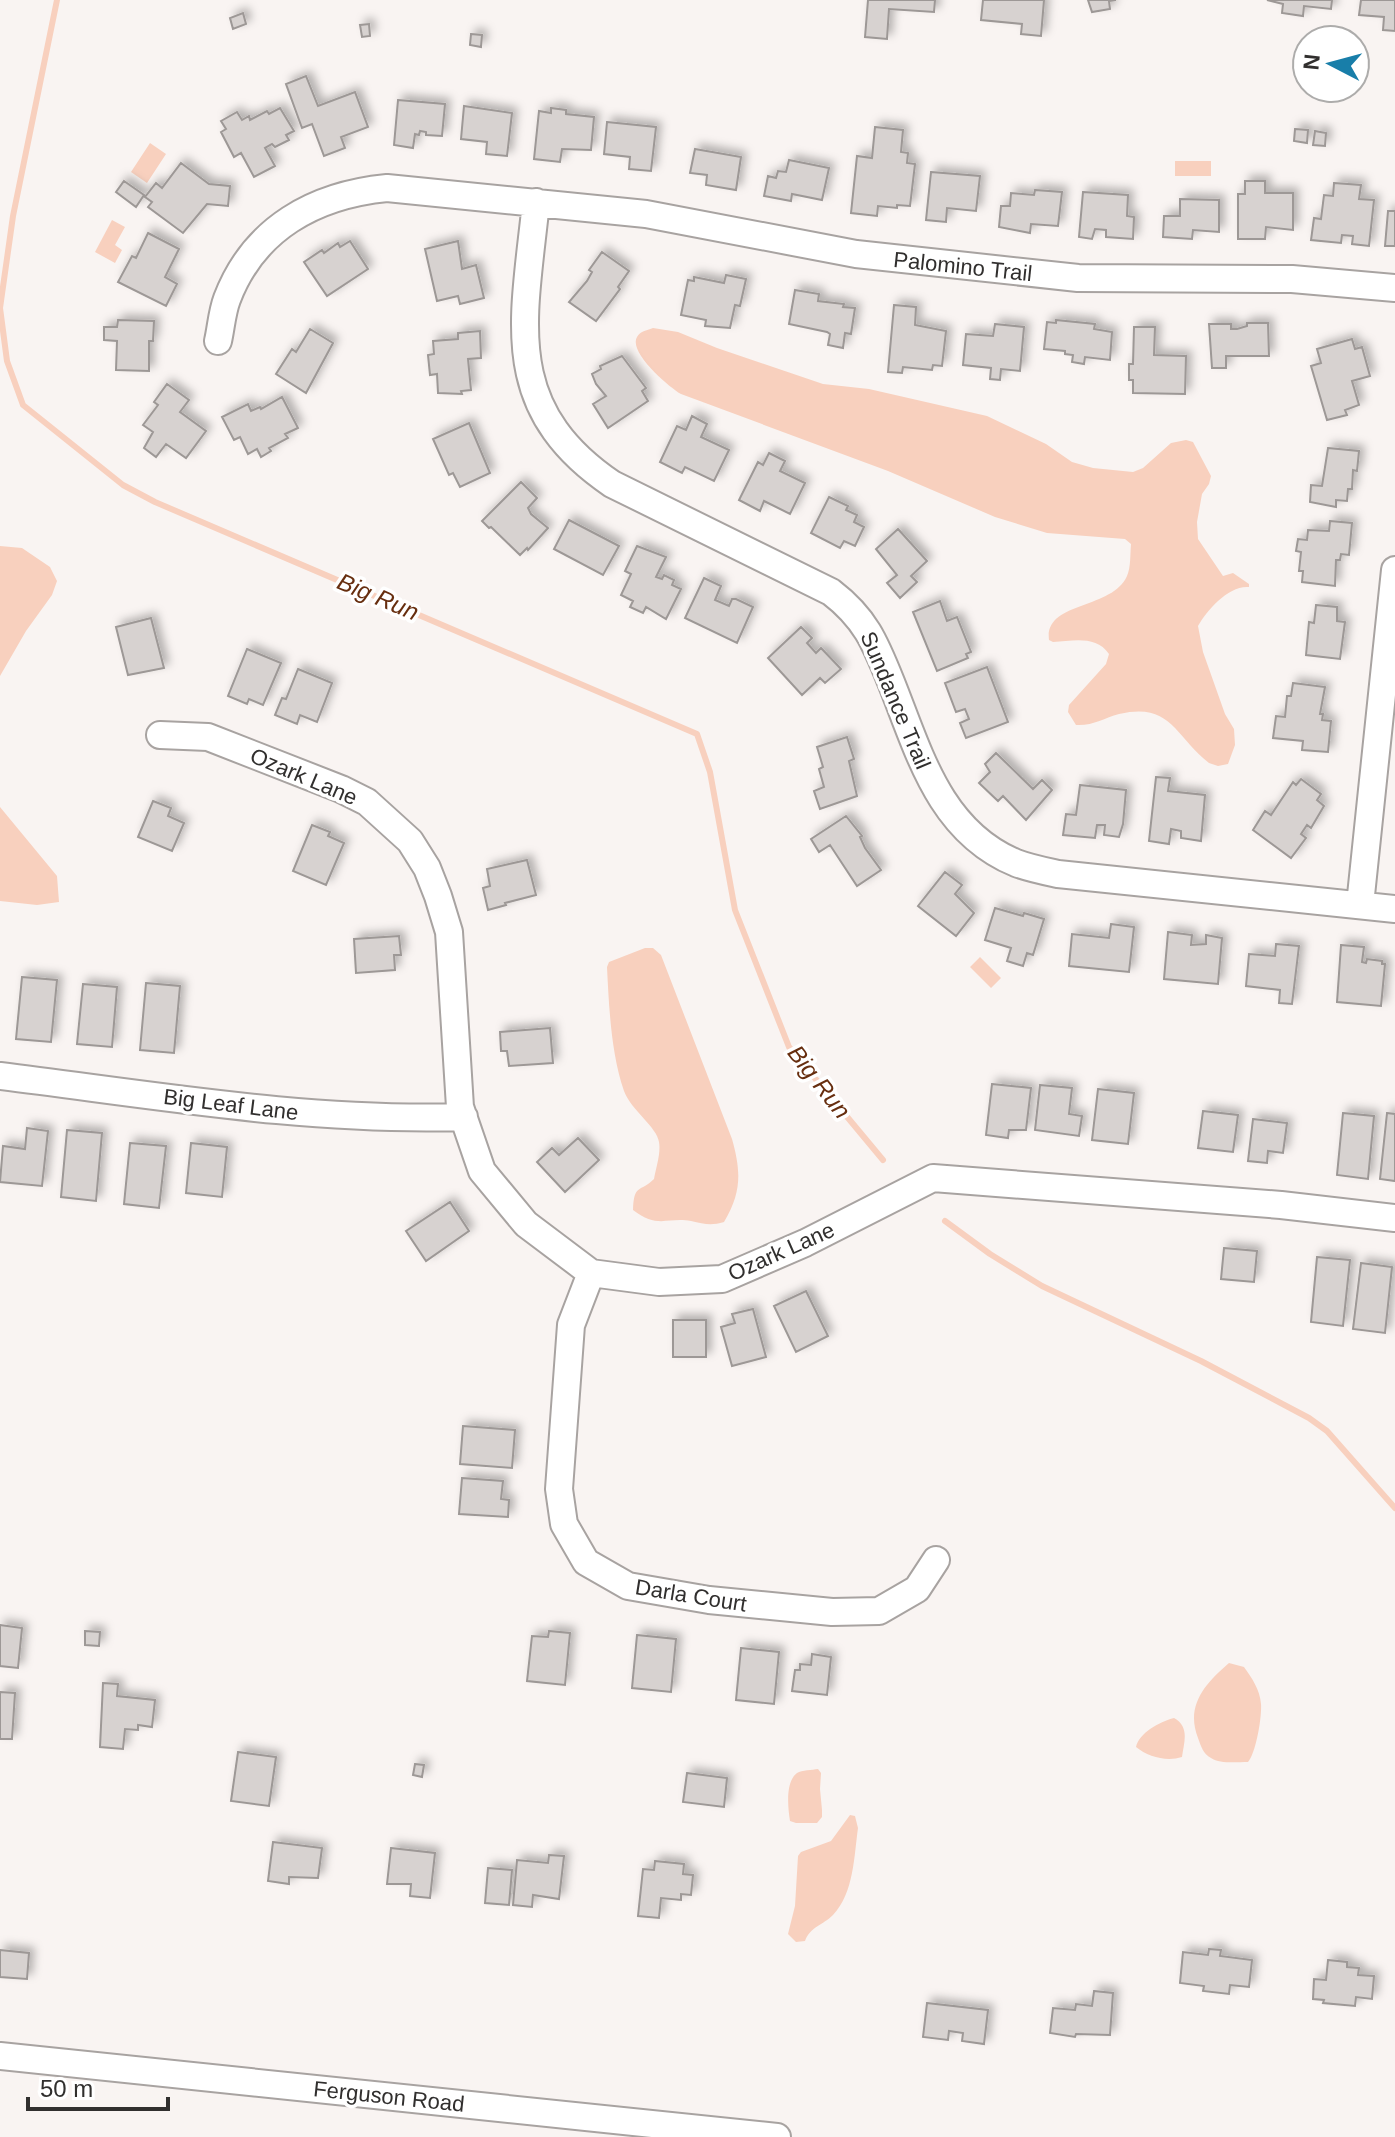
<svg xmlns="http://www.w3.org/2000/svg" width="1395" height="2137" font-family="Helvetica,sans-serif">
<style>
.water{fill:#f8d0be}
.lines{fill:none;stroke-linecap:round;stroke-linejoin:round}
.stream{stroke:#f8d0be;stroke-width:6}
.building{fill:#d7d2d0;stroke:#9d9896;stroke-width:2;filter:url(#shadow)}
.minor-casing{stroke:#a8a3a1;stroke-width:30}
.minor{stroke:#fff;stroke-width:26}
.labels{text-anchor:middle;stroke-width:7;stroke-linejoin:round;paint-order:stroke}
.street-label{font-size:22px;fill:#312f2e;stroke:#fff}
.water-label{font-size:24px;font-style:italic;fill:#672e0f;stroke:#fff}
</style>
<defs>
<filter id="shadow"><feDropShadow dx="5" dy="-5" stdDeviation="4" flood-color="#0004"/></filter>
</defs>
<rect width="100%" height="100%" fill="#f9f4f2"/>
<path class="water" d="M150,143l16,11 -19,29 -16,-11z
M1175,161h36v15h-36z
M112,220l13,7 -10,18 7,5 -7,13 -20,-11z
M653,328l25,4 39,16 106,36 46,5 118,27 59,28 26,18 21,6 40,4 10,-4 28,-25 15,-3 7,2 18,34 -2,8 -7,10 -5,28 1,17 25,37 10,-3 16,11v3c-20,-2 -42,23 -51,39l5,26 22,62 9,15 1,16 -7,19 -10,2 -9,-3c-35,-28 -38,-61 -90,-49 -15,4 -26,12 -43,11l-8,-13 1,-7 37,-41 3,-10c-13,-19 -36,-13 -56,-12l-4,-2c-5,-39 63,-30 78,-64 4,-9 3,-21 4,-32l-6,-5 -78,-6 -52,-16 -107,-46 -207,-77c-12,-7 -53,-42 -44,-57 3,-6 11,-7 16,-9z
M0,546l22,2 28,19 7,14 -5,14 -26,36 -26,45z
M0,807l57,69 2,26 -22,3 -37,-4z
M645,948h8l8,7 71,184c9,32 10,53 -8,83 -13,4 -20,2 -33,-1 -24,-4 -34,8 -58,-11 1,-27 7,-17 21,-31 2,-11 7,-26 5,-37 -2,-15 -28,-32 -35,-51 -13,-38 -15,-84 -17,-124l2,-5z
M980,957l21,21 -10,10 -21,-21z
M1229,1663l15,4c8,11 16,23 17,37 1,13 -5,49 -13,58 -12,0 -28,2 -37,-4 -8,-4 -10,-12 -13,-20 -13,-33 8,-55 31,-75z
M1174,1718c16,9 10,24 8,39 -15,5 -34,0 -46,-10 3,-14 23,-25 38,-29z
M818,1769l3,4 -1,16 2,21v7l-5,6h-21l-6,-2c-2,-13 -5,-39 7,-48 5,-3 15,-3 21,-4z
M850,1815l5,1 3,12c-4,28 -4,65 -25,87 -10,10 -23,12 -28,26l-9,1 -8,-8 7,-28 3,-50 3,-4 30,-11z"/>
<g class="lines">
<path class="stream" d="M57,0l-44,216 -13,92 7,53 16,44 100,80 32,17 542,232 13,38 25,138 54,137 94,113
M945,1221l45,33 52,32 159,75 108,57 18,13 68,77"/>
</g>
<path class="building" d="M868,0h67l-1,12 -45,-3 -2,30 -22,-2z
M983,0h61l-3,36 -20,-2 1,-10 -41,-4z
M1088,0h28l-7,1 1,8 -18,3z
M1267,0h65l-1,9 -27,-3 -1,10 -21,-3 1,-9z
M1361,0h34v31l-12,-1 1,-13 -25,-2z
M243,13l3,11 -13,5 -3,-11z
M369,24l1,12 -8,1 -2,-12z
M471,34l11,1 -1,12 -11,-2z
M306,76l12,30 37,-14 13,35 -27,10 4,11 -21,8 -12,-32 -10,4 -16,-44z
M398,100l47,4 -3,32 -16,-1v-3l-6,-1 -1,4 -4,-1 -2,14 -19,-3z
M464,106l48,7 -5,43 -21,-2 1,-12 -26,-3z
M280,108l14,23 -8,4 3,5 -14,7 -3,-3 -7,4 10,18 -21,11 -13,-24 -7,4 -13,-25 5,-3 -5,-8 16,-9 5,8 7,-4 1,4 17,-9 2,3z
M551,108l15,2v4l28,3 -3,33 -29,-1 -2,13 -26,-3 5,-48 12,2z
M607,122l49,5 -5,44 -22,-2 1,-12 -26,-3z
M875,127l28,3 -2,22 7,1 -1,10 8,1 -5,42 -13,-1v3l-19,-2 -1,10 -26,-3 6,-57 15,2z
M1295,129l13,1 -1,13 -13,-2z
M1315,131l11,2 -1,13 -12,-1z
M695,149l46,8 -5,33 -30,-5 1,-10 -17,-2z
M789,160l40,8 -7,32 -30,-6 -1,7 -27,-5 4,-20 8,2 2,-7 8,1z
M181,163l28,21 21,2 -2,20 -21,-2 -24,29 -35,-26 4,-5 -7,-5 11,-14 6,5z
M931,172l49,4 -4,35 -29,-3 -1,14 -20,-2z
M124,181l20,14 -8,12 -20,-15z
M1245,181h20v12h28v37l-27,-3 -1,12h-27v-45h7z
M1334,183l27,2 -2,14 15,1 -5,46 -17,-2 1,-8 -11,-1 -1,8 -30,-3 3,-22 7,1 3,-24 9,1z
M1035,190l27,2 -4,34 -27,-2 -1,9 -31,-6 2,-21h9l1,-13 23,2z
M1083,192l45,3 -1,21 7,1 -1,22 -27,-2v-7l-11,-1 -3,10 -13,-2z
M1180,199l39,1v32l-26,-2 -1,9 -29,-2 1,-21h16z
M1388,211h7v35h-10z
M148,233l31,16 -14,28 12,7 -11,22 -48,-24 14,-26 4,2z
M350,241l18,28 -41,27 -23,-34 18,-12 2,3 14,-10 2,4z
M458,241l4,28 14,-4 8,33 -24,6 -2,-8 -21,5 -12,-52z
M602,252l27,19 -11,16 2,2 -24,32 -27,-19 18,-21 5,-9 -3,-2z
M726,275l20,4 -6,27 -5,-1 -5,23 -25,-2 1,-6 -25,-5 7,-35 6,1v-4l30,6z
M795,290l24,4 -1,7 26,3 -1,3 12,1 -4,26 -6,-1 -2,15 -15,-3 2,-11 -3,-2 -38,-8z
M894,305l22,2 -1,18 31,6 -4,35 -9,-1 -1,5 -29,-3 -1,6 -14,-1z
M118,320l36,1 -1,20h-4v30l-33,-1 1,-29 -13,-1v-13h13z
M1056,320l39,4 -1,5 18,3 -2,28 -25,-3 -1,7 -12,-2 1,-7 -8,-1v-3l-21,-2 3,-27 9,1z
M1247,323h21l1,33h-43v12h-14l-3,-44h22v5h6l10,-3z
M995,324l29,3 -4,44 -19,-2 -1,11 -10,-1 1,-11 -28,-3 3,-31 27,2z
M1134,327h21l-1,28 32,1 -1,38 -52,-1v-13h-4v-16h4z
M310,329l23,14 -27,50 -30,-19 16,-25 4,3z
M480,331l1,27 -13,1 3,31 -10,1 1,3 -24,-1 -1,-19 -7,1 -2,-20 6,-1 -1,-13 25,-2v-6z
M1352,339l3,10 7,-2 8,29 -18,5 7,24 -14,5 2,5 -20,5 -16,-54 10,-3 -4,-14z
M622,356l24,32 -4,3 6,10 -40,27 -15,-24 13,-8 -10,-12 -4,-10 9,-5 -1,-3z
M167,384l22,16 -9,12 26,19 -20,27 -20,-14 -10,13 -12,-9 9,-16 -10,-7 15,-20 -4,-3z
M282,397l16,31 -13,6 3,4 -19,10 2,3 -10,6 -4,-8 -9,5 -8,-17 -6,3 -12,-23 26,-13 3,7 9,-4 1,2z
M692,416l15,8 -6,13 28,13 -15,31 -29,-14 -3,6 -22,-11 17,-36 9,4z
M469,423l21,50 -30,14 -7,-14 -4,2 -16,-36z
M1328,448l31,3 -2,20 -4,-1 -1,19h-4l-1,12 -11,-1v7l-26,-5 1,-17 11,1z
M769,453l16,8 -5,10 25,12 -15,31 -26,-13 -4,10 -21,-11 19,-38 5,3z
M521,482l16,16 -9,10 3,6 17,14 -20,22 -1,-2 -7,7 -29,-28 -2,1 -7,-7z
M829,497l19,9 -2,4 11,5 -3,7 10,5 -9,19 -11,-5 -4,7 -29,-15z
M569,520l50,26 -16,29 -49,-26z
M1330,521l22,2 -3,32 -8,-1 -1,6h-4l-1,26 -33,-4 1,-11h-4l2,-19 -5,-1 2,-12 9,1 1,-10 21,1z
M898,529l29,32 -16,15 6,6 -17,16 -13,-15 10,-8 -21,-26z
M637,546l29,11 -10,20 6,2 2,-4 10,5 -2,5 9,4 -15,30 -20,-12 -3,6 -13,-6 3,-6 -12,-6 10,-21 -6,-3z
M704,578l17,8 -6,14 14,6 3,-7h4l17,8 -16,36 -52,-25z
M940,601l7,20 10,-4 14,35 -5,2 2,4 -31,13 -24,-59z
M1316,605l21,2v14l8,1 -5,37 -34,-4 3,-33 5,1z
M151,618l13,50 -36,7 -12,-48z
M801,627l11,11 -5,5 9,10 5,-5 20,21 -16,14 -5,-5 -18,17 -34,-37z
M247,649l34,14 -18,42 -14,-6 -2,5 -19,-8z
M987,667l21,55 -42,16 -6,-15 9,-4 -4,-10 -9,3 -11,-29z
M298,669l34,14 -15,39 -17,-7 -3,9 -22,-9 7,-17 4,1z
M1293,683l32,4 -5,27h3l-1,6 9,1 -3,31 -26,-2 1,-9 -30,-3 3,-22 9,1 2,-21h4z
M847,737l7,22 -5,2 8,35 -37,13 -6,-18 10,-4 -5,-18 4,-2 -6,-20z
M996,753l37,36 9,-9 10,10 -26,30 -23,-24 -5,5 -19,-18 11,-11 -5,-8z
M1156,777l14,1 -2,13 37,4 -4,46 -20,-3v-7l-10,-2 -2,15 -20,-3z
M1301,779l20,15 -4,6 7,6 -13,22 -4,-3 -6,9 5,4 -15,20 -38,-28 12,-19 6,4 22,-33 3,3z
M1080,785l46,5 -3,34 -4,13 -15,-2 1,-10h-8l-2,13 -32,-3 3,-21 10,1z
M153,801l18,7 -3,8 16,7 -12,28 -34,-14z
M846,816l16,20 -2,1 5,11 16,22 -24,16 -27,-41 -11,7 -8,-13z
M312,825l18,7 -2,4 16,7 -18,42 -33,-14z
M527,860l9,35 -31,8 1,2 -18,5 -5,-22 7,-2 -3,-17z
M945,872l17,13 -7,9 19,19 -18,23 -38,-30z
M995,908l28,8 1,-3 20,6 -11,36 -6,-2 -4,13 -16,-5 4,-13 -26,-8z
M1111,924l23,3 -5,45 -60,-6 3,-32 37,4z
M1168,932l24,3 -1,10 15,-1v-9l16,3 -4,46 -54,-5z
M399,936l2,19h-7l1,15 -39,3 -2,-34z
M1276,944l23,2 -7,58 -13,-1 1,-13 -34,-4 3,-32 26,2z
M1341,945l23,2 -2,15 4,1 1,-4 15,2v3h3l-4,42 -44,-4z
M22,977l35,3 -6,62 -35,-3z
M146,983l34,3 -6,67 -34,-3z
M83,984l34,3 -5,60 -35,-3z
M550,1028l3,35 -44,3 -2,-15h-6l-1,-19z
M992,1084l39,4 -5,42h-17l-1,8 -22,-3z
M1040,1085l32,3 -3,26 13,2 -3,20 -44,-6z
M1098,1089l36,4 -6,51 -36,-4z
M1203,1111l35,4 -5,37 -35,-4z
M1343,1113l31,3 -6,63 -31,-4z
M1387,1113l8,1v67l-15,-2z
M1253,1119l34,4 -4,30 -15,-2 -1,12 -19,-2z
M27,1128l21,3 -6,55 -42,-4 3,-36 22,3z
M67,1130l35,3 -6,68 -35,-4z
M578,1138l21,22 -34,32 -28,-30 15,-14 7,7z
M130,1143l36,3 -7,62 -35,-4z
M191,1143l36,4 -5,50 -36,-4z
M450,1202l19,29 -43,30 -20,-30z
M1224,1248l33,3 -3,31 -33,-3z
M1317,1257l33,3 -7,66 -32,-4z
M1361,1263l31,4 -7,66 -32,-4z
M806,1291l22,45 -32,16 -22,-46z
M753,1309l13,48 -34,9 -11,-39 14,-4 -3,-9z
M673,1320h33v37h-33z
M463,1426l52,4 -3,38 -52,-4z
M462,1478l41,3 -2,18 8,1 -1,17 -49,-3z
M0,1625l22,3 -4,40 -18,-2z
M85,1631l15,1 -1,14 -14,-1z
M549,1631l21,2 -5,52 -38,-4 5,-45 16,1z
M637,1635l39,4 -5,53 -39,-4z
M741,1648l38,4 -5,52 -38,-4z
M812,1654l19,3 -4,38 -35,-4 3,-21h5v-6l11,1z
M103,1683l15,1 -1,12 38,4 -3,27 -14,-2v5l-13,-1 -2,20 -23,-2z
M0,1692l15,1 -3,46h-12z
M238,1752l38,5 -7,49 -38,-5z
M415,1764l9,1 -2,12 -9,-2z
M687,1773l40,5 -3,29 -41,-5z
M273,1842l49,6 -4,30 -29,-1v7l-21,-3z
M391,1848l44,5 -5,45 -20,-2 1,-12h-24z
M549,1855l15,1 -5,43 -26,-4 -1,12 -19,-2 4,-45 31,3z
M655,1861l29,3 -1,10 10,1 -2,20 -10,-1v6l-20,-2 -2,20 -21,-2 5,-47 11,1z
M488,1868l24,2 -3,35 -24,-2z
M1209,1949l12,1 -1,6 32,4 -3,27 -19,-2 -1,9 -26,-3 1,-5 -24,-3 3,-31 25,3z
M0,1950l29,3 -2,26 -27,-2z
M1328,1960l19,2v5l12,1 -1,7 16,1 -2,23 -16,-2 -1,9 -32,-3 1,-3 -11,-1 1,-20 12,1z
M1094,1991l19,2 -3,42 -34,-1 -1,3 -25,-4 3,-25 22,2 1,-6 16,2z
M927,2003l61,7 -4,34 -22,-3 1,-8 -14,-2 -1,9 -25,-3z"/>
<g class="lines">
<g class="minor-casing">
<path id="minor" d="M536,202c-12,118 -37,205 76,282l219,108c34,26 44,50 60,90 28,70 48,149 125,181 13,5 28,8 42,11l337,35
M218,341c3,-13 4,-29 9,-42 27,-71 88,-104 160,-111l259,26 210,40 222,24 214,1 103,9
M160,735l48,2 133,52 26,13 43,39 17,27 11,28 11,36 11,175 22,64 44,53 65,49 68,9 63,-3 83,-36 128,-65 348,27 114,13
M1360,905l35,-335
M0,1076c154,19 308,46 464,41
M591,1273l-20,52 -12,164 5,35 22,38 42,24 81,14 123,12 47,-1 38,-22 19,-29
M0,2056l777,81"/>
</g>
<use href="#minor" class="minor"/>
</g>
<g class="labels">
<g class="street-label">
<text transform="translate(963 266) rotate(6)" y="8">Palomino Trail</text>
<text transform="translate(896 700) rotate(67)" y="8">Sundance Trail</text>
<text transform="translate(304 776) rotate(23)" y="8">Ozark Lane</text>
<text transform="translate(231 1104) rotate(7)" y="8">Big Leaf Lane</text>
<text transform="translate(781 1251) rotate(-24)" y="8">Ozark Lane</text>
<text transform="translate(691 1595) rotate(9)" y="8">Darla Court</text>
<text transform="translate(389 2096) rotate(6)" y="8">Ferguson Road</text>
</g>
<g class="water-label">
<text transform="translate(378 597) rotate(23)" y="8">Big Run</text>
<text transform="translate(819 1082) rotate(52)" y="8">Big Run</text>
</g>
</g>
<g transform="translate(1331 64) rotate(276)"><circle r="38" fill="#ffffff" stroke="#adacab" stroke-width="2"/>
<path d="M0-6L14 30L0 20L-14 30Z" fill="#187ea9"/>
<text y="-12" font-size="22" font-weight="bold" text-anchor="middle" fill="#312f2e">N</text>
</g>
<path d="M28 2097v12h140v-12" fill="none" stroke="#312f2e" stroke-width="4"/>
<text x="40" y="2097" font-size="24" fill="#312f2e" stroke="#ffffff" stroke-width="6" paint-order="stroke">50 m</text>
</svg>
